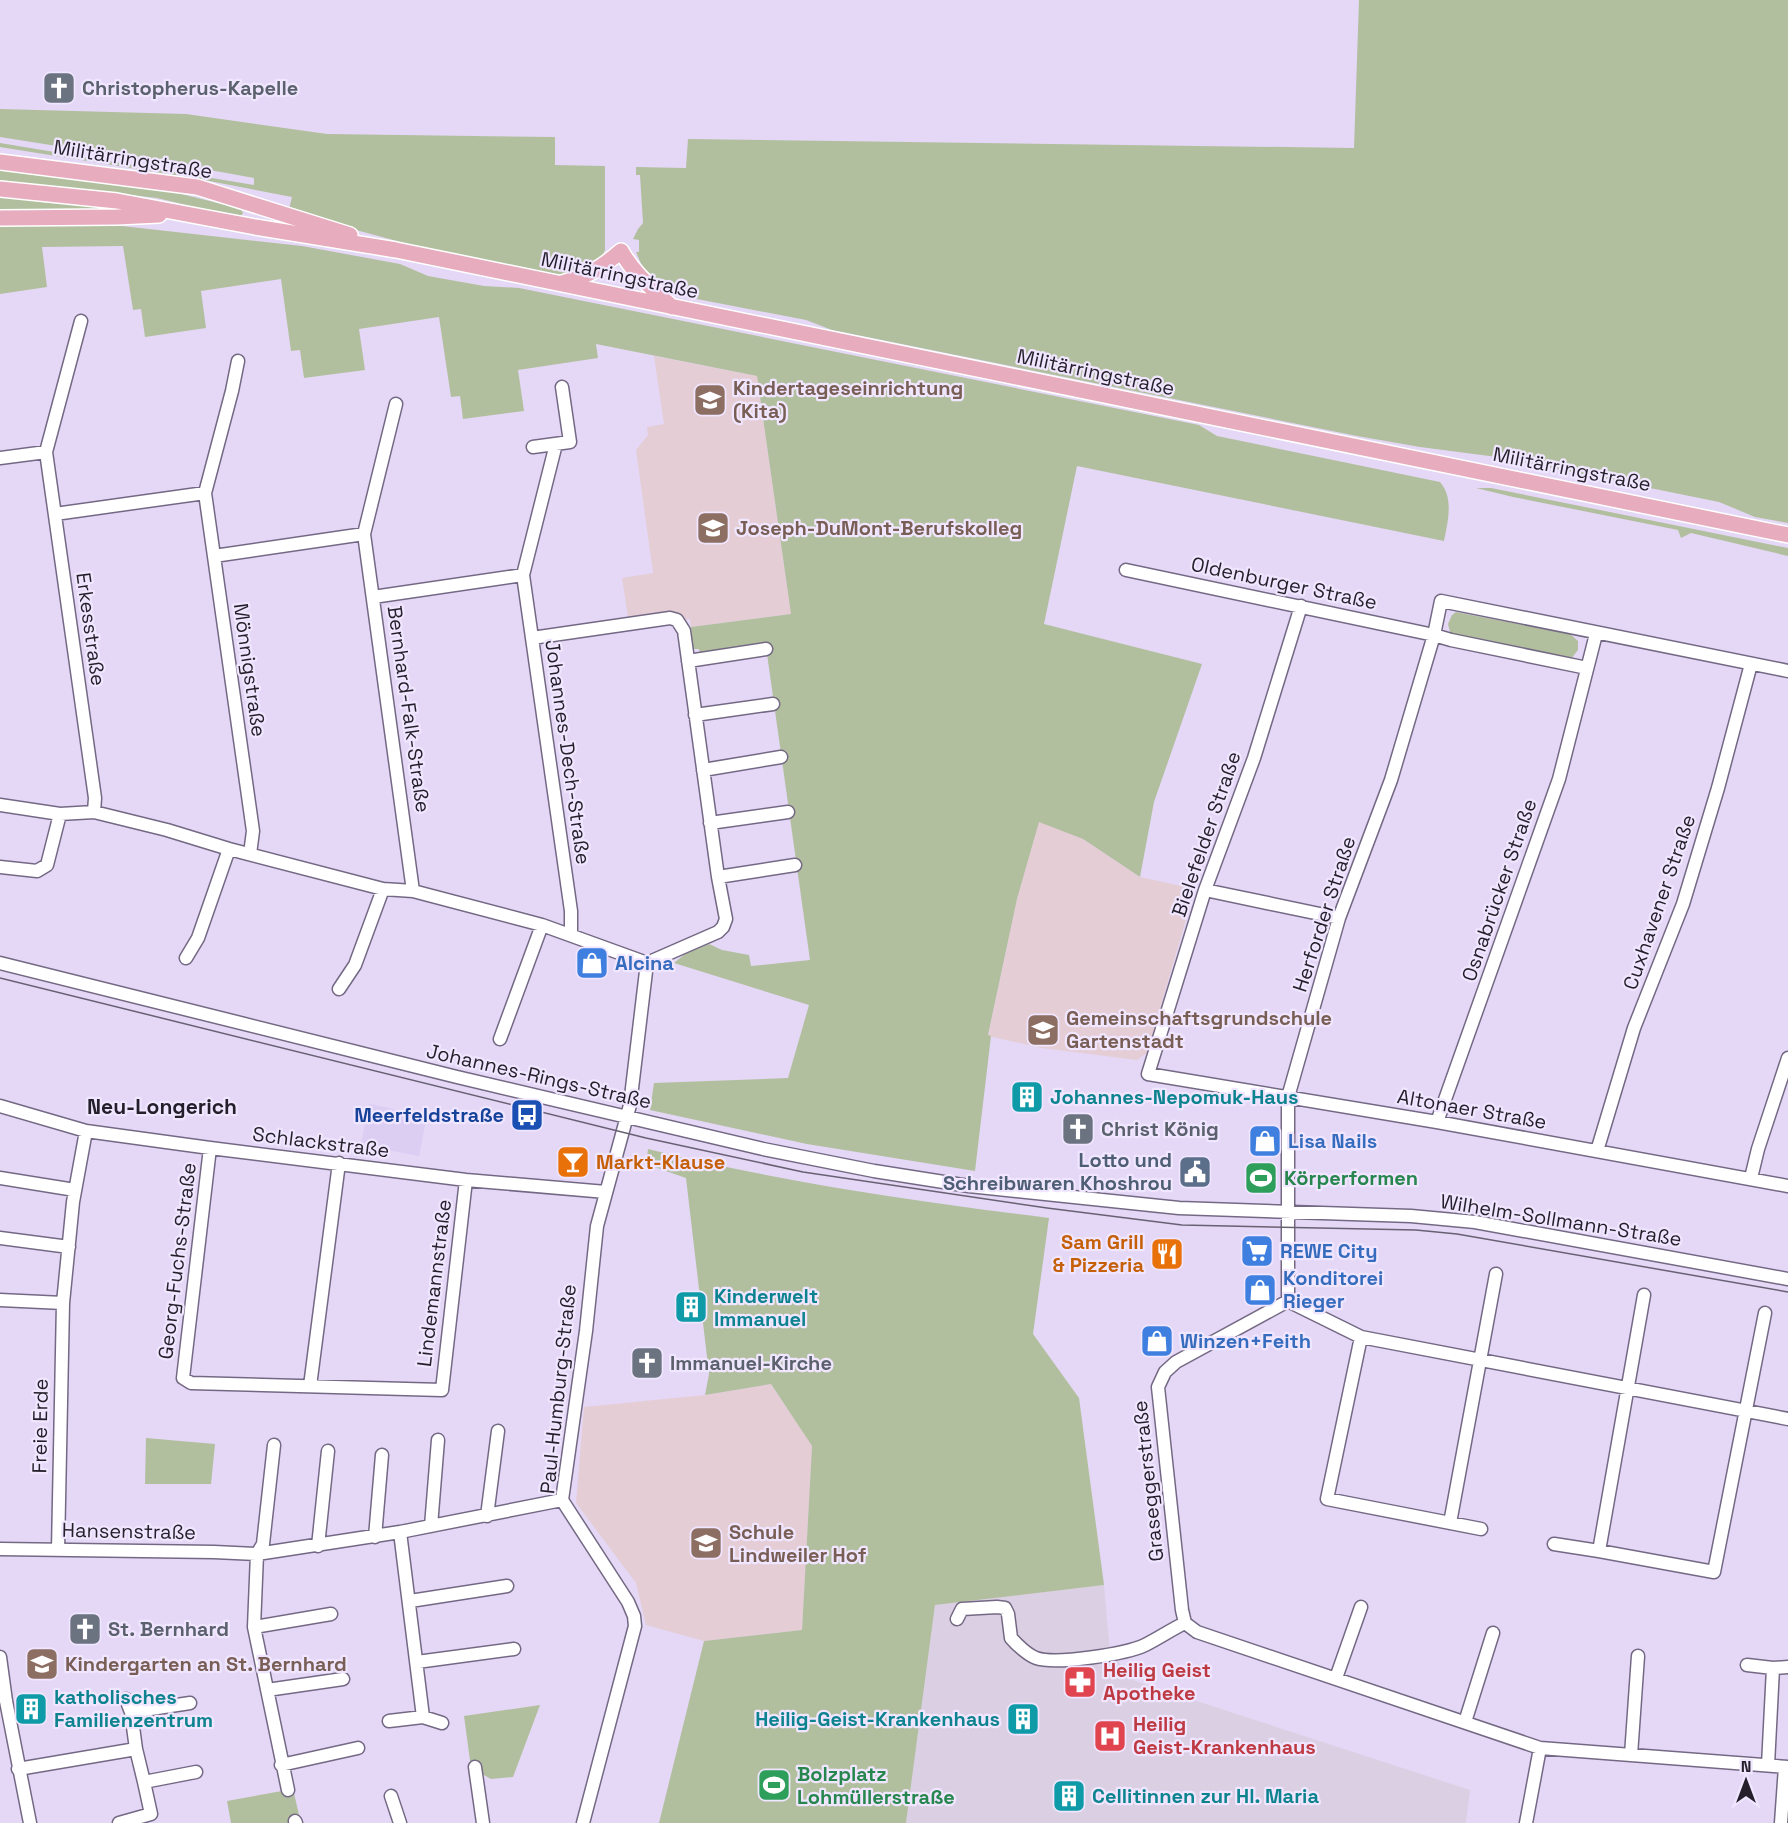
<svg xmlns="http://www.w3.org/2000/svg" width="1788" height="1823" font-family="'Space Grotesk',sans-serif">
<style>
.built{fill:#dccdf3}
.education{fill:#e5cdd6}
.medical{fill:#dbcfe3}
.green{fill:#b2bf9e}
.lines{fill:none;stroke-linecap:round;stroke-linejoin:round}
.minor-casing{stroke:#746984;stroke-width:15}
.major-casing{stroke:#fff;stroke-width:18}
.minor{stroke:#fff;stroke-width:12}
.major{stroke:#e8acbf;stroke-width:15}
.tram{stroke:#686173;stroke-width:1.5}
.labels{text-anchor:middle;stroke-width:4.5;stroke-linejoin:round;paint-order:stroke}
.worship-label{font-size:20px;font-weight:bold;fill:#5b616d;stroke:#f0e6ff;text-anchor:start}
.street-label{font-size:20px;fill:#241f2a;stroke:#f0e6ff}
.education-label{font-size:20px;font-weight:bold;fill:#785e54;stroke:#f0e6ff;text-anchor:start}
.shop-label{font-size:20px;font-weight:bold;fill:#366cbe;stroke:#f0e6ff;text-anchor:start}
.culture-label{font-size:20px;font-weight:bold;fill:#0d838f;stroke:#f0e6ff;text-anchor:start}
.transit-label{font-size:20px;font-weight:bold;fill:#164399;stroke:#f0e6ff;text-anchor:end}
.service-label{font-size:20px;font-weight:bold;fill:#4e5e75;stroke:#f0e6ff;text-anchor:end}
.food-label{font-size:20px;font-weight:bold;fill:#c56008;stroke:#f0e6ff;text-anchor:start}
.leisure-label{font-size:20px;font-weight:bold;fill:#27864d;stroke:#f0e6ff;text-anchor:start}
.health-label{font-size:20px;font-weight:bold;fill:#be3a42;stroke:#f0e6ff;text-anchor:start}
.neighbourhood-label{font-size:21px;font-weight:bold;fill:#241f2a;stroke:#f0e6ff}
</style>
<rect width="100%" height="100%" fill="#e4d8f6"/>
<path class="built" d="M369,1104l58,12 -8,40 -58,-11z"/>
<path class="education" d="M654,356l103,20 34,238 -100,13 -1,-8 -6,1 -17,-8 -39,5 -6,-39 31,-5 -17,-123 12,-15 -1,-8 17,-3z
M1039,821l44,18 57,38 55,12 -48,164 -10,7 -95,-12 -54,-12 29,-137z
M771,1384l41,62 -10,184 -98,11 -58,-16 -10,-42 -60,-80 8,-96 121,-12z"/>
<path class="medical" d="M1104,1585l6,67 25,29 335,109 -4,33h-560l29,-218z"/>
<path class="green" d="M1359,0h429v523l-33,-6 -36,-15 -222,-45 -77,-10 -63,-11 -525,-106 -26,-10 -130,-25c-23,-8 -31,-21 -40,-43h3v-12l-6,-1 5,-10 5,-6 -3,-48h-4v-8l50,1 2,-29 666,9z
M0,109l186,5 141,20 228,3v28l50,1v84l-8,18 -33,8 -156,-32 -78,-21 -41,-14 3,-12 -93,-18 -199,-32v-4l254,42v-7l-33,-6 -221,-35z
M0,170l157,18 77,19 7,2 2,4 -3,4h-4l-79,-19 -157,-17z
M0,196l117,12v1l-117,1z
M0,226h122l180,20 98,18 28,12 56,10 35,2 680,137 18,11 223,46c14,16 8,39 4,59l-367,-75 -33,158 158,40 -48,138 -14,75 -57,-38 -44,-17 -22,77 -29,136 3,1 -16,135 -168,-27 -157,-34 4,-27 134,-5 21,-73 -135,-42 11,-9 24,-10 13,6 27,5 2,11 59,-6 -43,-306h-67l-1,-5h-6l-2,-22 100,-13 -34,-238 -161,-32 2,14 -80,12 6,41 -61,8 -3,-23 -9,1 -12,-80 -80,12 6,41 -61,8 -4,-28 -9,1 -10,-72 -80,12 5,37 -61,9 -4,-28 -8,1 -10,-64 -81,1 5,40 -47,7z
M1476,488h15l297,60v8l-97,-23 -10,5 -3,-8 -165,-33z
M1456,612l114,22 8,7v9l-7,9 -120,-23 -3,-12 4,-9z
M648,1149c132,33 266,52 401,69l-16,116 46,64 25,187 -169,20 -29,218h-247l45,-182 98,-11 10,-184 -41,-62 -66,11 4,-21 -23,-196 -40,-14z
M146,1438l69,6 -4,40h-66z
M540,1705l-27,72 -22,2 -20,-11 -7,-52z
M293,1789l7,30 -7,4h-62l-4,-22z"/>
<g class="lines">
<g class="minor-casing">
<path id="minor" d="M81,321l-35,131 49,346 -1,14
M533,447l37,-5 -8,-55
M0,458l46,-6
M205,493l27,-102 6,-30
M55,514l150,-21 48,338 -3,23
M364,534l32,-130
M214,556l150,-22 49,357
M1126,570l308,65 7,-34 347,70
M523,575l33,-131
M373,597l150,-22 48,336v24
M1301,606l-47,152 -49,132 -57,184 289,48 351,64
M532,638l138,-20 7,2 7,11 34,246 8,42 -3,8 -5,5 -71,31
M688,661l78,-12
M1587,668l-136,-28 -17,-5 -43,145 -52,138 -51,179v204l73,36 427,82
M695,715l78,-11
M703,770l78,-13
M0,805l60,9 34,-2 73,18 62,19 154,40 30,2 129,34 105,38
M710,823l78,-11
M0,867l37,4 10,-6 13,-51
M718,877l77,-12
M1205,890l134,28
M186,958l12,-20 31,-89
M0,963l457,114 306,72 111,22 95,15 210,22 232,8 64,6 313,57
M339,989l16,-24 28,-76
M500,1039l42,-114
M0,1106l86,25 124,17 256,32 140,12
M1437,1122l122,-343 37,-145
M210,1148l-27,230 8,5 251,7 24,-210
M1597,1151l37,-123 49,-124 35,-116 33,-124
M0,1178l75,12
M1751,1178l7,-29 30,-91
M0,1238l69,9
M1644,1295l-45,256 115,21 51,-259
M0,1300l63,3
M1361,1337l-34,162 154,30
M310,1386l29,-223
M274,1445l-11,99 -6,10 -3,73 34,163
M487,1516l11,-85
M1450,1523l46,-249
M431,1526l7,-86
M400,1532l23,185
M375,1537l7,-82
M1554,1544l45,7
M318,1546l10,-95
M0,1549l214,3 43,2 143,-22 162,-32
M58,1550l5,-247 10,-101 13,-71
M410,1601l97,-15
M957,1619l5,-10 35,-2 8,1 3,6 3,24c6,7 17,17 25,20 20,7 90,-4 109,-13 14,-7 27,-16 40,-22l12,9 343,116 248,19
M1185,1623l-3,-13 -24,-223 7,-15 11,-10 112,-61
M254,1627l77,-13
M0,1657l6,44 24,122
M417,1662l97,-13
M1747,1665l26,3 -5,97
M1773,1668l15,-1
M1336,1678l25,-71
M267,1690l76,-11
M126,1699l5,13
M389,1721l34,-4 19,6
M1465,1722l28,-89
M136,1749l8,33
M1631,1755l7,-99
M281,1765l77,-17
M475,1767l8,56
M18,1769l118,-20 -5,-37 59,-9
M391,1796l9,27
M295,1821l1,2
M119,1823l32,-9 -7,-32 52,-10
M583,1823l52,-197 -1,-10 -6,-14 -66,-102 24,-169 11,-105 33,-121 17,-142
M1526,1823l14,-75
M1781,1823l4,-56"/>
</g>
<g class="major-casing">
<path id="major" d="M0,162l197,25 153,48
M0,189l117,12 138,26 141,23 1392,285
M0,218l117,-1 42,-2
M562,283c26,-7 38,-14 59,-32 13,23 32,38 51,56"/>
</g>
<use href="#minor" class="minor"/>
<use href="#major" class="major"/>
<path class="tram" d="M0,978l646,160 157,34 244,36 135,17 234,5 41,4 331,58"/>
</g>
<defs>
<g id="church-square" transform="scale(1.725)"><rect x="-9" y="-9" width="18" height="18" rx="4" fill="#6b7280" stroke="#f0e6ff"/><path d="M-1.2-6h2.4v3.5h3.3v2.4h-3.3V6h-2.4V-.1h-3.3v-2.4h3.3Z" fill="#fff"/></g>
<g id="school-square" transform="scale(1.725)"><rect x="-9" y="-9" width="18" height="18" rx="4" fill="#8d6e63" stroke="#f0e6ff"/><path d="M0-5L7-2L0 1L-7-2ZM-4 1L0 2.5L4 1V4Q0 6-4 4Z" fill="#fff"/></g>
<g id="university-square" transform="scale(1.725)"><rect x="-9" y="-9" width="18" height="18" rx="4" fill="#8d6e63" stroke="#f0e6ff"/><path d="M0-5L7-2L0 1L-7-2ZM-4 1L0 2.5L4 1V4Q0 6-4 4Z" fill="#fff"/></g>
<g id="shop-square" transform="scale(1.725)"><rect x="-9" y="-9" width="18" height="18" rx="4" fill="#3f7fe0" stroke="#f0e6ff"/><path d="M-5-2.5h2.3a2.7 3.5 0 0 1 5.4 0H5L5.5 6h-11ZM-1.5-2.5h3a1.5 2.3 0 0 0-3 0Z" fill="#fff"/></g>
<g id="building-square" transform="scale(1.725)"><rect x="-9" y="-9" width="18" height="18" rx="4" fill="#0f9aa8" stroke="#f0e6ff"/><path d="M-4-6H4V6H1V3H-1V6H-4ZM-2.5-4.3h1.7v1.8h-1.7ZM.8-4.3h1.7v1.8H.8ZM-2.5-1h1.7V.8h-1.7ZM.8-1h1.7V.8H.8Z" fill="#fff"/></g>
<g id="bus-square" transform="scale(1.725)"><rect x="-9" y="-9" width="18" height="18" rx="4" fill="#1a4fb4" stroke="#f0e6ff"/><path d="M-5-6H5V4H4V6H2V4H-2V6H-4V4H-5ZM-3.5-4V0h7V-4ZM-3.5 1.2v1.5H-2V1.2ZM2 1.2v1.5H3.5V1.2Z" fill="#fff"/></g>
<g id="bar-square" transform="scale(1.725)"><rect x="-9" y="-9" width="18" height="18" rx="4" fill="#e8710a" stroke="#f0e6ff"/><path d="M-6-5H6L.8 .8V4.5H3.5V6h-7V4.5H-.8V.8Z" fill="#fff"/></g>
<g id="civic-square" transform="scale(1.725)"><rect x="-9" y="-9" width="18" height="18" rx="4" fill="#5c6f8a" stroke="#f0e6ff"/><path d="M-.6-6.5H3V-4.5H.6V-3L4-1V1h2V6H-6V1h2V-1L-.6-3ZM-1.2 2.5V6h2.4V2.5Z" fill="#fff"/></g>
<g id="stadium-square" transform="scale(1.725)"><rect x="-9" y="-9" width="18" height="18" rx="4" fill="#2e9e5b" stroke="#f0e6ff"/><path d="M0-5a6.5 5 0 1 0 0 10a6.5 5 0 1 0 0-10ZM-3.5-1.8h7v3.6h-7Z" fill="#fff"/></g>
<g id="supermarket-square" transform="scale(1.725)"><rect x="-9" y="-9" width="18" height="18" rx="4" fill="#3f7fe0" stroke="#f0e6ff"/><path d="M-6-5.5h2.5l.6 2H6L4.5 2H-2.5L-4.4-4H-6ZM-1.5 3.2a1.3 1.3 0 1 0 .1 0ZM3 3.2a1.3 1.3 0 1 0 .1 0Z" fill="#fff"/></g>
<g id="restaurant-square" transform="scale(1.725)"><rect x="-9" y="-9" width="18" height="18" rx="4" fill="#e8710a" stroke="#f0e6ff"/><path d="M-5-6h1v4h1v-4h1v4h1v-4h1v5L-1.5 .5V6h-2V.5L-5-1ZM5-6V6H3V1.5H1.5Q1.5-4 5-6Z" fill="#fff"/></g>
<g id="pharmacy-square" transform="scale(1.725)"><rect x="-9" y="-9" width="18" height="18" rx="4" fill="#e0444e" stroke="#f0e6ff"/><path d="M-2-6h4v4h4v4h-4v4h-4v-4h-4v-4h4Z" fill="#fff"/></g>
<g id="hospital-square" transform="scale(1.725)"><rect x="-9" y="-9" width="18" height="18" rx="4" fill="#e0444e" stroke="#f0e6ff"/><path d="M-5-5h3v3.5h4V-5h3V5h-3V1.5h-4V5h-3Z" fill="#fff"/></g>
</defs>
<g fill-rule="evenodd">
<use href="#church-square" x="59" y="88"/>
<use href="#school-square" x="710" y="400"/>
<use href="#university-square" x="713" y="528"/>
<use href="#shop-square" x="592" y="963"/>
<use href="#school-square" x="1043" y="1030"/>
<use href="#building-square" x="1027" y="1097"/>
<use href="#bus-square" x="527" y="1115"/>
<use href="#church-square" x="1078" y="1129"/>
<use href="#shop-square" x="1265" y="1141"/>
<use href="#bar-square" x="573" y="1162"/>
<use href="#civic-square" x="1195" y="1172"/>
<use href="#stadium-square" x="1261" y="1178"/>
<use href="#supermarket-square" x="1257" y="1251"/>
<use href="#restaurant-square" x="1167" y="1254"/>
<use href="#shop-square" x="1260" y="1290"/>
<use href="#building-square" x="691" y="1307"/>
<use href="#shop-square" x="1157" y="1341"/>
<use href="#church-square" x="647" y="1363"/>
<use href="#school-square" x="706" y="1543"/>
<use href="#church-square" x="85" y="1629"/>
<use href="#school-square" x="42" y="1664"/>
<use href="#pharmacy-square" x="1080" y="1682"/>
<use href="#building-square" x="31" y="1709"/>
<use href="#building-square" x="1023" y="1719"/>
<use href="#hospital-square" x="1110" y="1736"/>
<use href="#stadium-square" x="774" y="1785"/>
<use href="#building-square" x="1069" y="1796"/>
</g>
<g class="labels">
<g class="worship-label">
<text x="82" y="95">Christopherus-Kapelle</text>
<text x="1101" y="1136">Christ König</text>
<text x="670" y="1370">Immanuel-Kirche</text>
<text x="108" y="1636">St. Bernhard</text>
</g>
<g class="street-label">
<text transform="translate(133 159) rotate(9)" y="7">Militärringstraße</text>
<text transform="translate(620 275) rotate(12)" y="7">Militärringstraße</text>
<text transform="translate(1096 372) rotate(12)" y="7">Militärringstraße</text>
<text transform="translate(1572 469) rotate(11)" y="7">Militärringstraße</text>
<text transform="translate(1284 583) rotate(12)" y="7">Oldenburger Straße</text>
<text transform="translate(91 629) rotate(82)" y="7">Erkesstraße</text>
<text transform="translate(250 670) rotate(82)" y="7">Mönnigstraße</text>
<text transform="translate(409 709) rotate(82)" y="7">Bernhard-Falk-Straße</text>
<text transform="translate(568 752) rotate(82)" y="7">Johannes-Dech-Straße</text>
<text transform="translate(1206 834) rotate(-71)" y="7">Bielefelder Straße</text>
<text transform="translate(1499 890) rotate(-71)" y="7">Osnabrücker Straße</text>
<text transform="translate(1659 902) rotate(-71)" y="7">Cuxhavener Straße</text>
<text transform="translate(1324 914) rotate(-72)" y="7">Herforder Straße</text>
<text transform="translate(539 1076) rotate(13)" y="7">Johannes-Rings-Straße</text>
<text transform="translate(1472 1109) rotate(10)" y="7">Altonaer Straße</text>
<text transform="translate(321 1142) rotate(7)" y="7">Schlackstraße</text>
<text transform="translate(1561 1220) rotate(9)" y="7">Wilhelm-Sollmann-Straße</text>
<text transform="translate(177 1261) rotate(-83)" y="7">Georg-Fuchs-Straße</text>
<text transform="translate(434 1283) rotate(-83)" y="7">Lindemannstraße</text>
<text transform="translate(558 1389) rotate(-84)" y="7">Paul-Humburg-Straße</text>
<text transform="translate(40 1426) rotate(-89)" y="7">Freie Erde</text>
<text transform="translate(1148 1481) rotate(-96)" y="7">Graseggerstraße</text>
<text transform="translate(129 1531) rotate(1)" y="7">Hansenstraße</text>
</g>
<g class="education-label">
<text x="733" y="395">Kindertageseinrichtung<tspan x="733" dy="23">(Kita)</tspan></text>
<text x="736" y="535">Joseph-DuMont-Berufskolleg</text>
<text x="1066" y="1025">Gemeinschaftsgrundschule<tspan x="1066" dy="23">Gartenstadt</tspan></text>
<text x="729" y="1539">Schule<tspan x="729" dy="23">Lindweiler Hof</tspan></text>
<text x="65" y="1671">Kindergarten an St. Bernhard</text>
</g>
<g class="shop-label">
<text x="615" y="970">Alcina</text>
<text x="1288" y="1148">Lisa Nails</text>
<text x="1280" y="1258">REWE City</text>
<text x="1283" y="1285">Konditorei<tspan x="1283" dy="23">Rieger</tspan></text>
<text x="1180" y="1348">Winzen+Feith</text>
</g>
<g class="culture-label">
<text x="1050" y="1104">Johannes-Nepomuk-Haus</text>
<text x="714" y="1303">Kinderwelt<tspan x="714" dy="23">Immanuel</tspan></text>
<text x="54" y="1704">katholisches<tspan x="54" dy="23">Familienzentrum</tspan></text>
<text x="1000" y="1726" text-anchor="end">Heilig-Geist-Krankenhaus</text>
<text x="1092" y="1803">Cellitinnen zur Hl. Maria</text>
</g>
<g class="transit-label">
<text x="504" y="1122">Meerfeldstraße</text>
</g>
<g class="service-label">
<text x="1172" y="1167">Lotto und<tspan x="1172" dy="23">Schreibwaren Khoshrou</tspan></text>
</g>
<g class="food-label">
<text x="596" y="1169">Markt-Klause</text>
<text x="1144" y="1249" text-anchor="end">Sam Grill<tspan x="1144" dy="23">&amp; Pizzeria</tspan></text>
</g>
<g class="leisure-label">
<text x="1284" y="1185">Körperformen</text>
<text x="797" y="1781">Bolzplatz<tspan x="797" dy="23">Lohmüllerstraße</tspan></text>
</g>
<g class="health-label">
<text x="1103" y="1677">Heilig Geist<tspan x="1103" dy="23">Apotheke</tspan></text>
<text x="1133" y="1731">Heilig<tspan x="1133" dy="23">Geist-Krankenhaus</tspan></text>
</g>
<g class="neighbourhood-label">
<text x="162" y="1114">Neu-Longerich</text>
</g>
</g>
<g transform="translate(1746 1781)" stroke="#f0e6ff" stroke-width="4.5" paint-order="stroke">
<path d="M0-4.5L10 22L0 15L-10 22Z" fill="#241f2a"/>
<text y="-9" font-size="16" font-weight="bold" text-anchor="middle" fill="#241f2a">N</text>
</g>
</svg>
